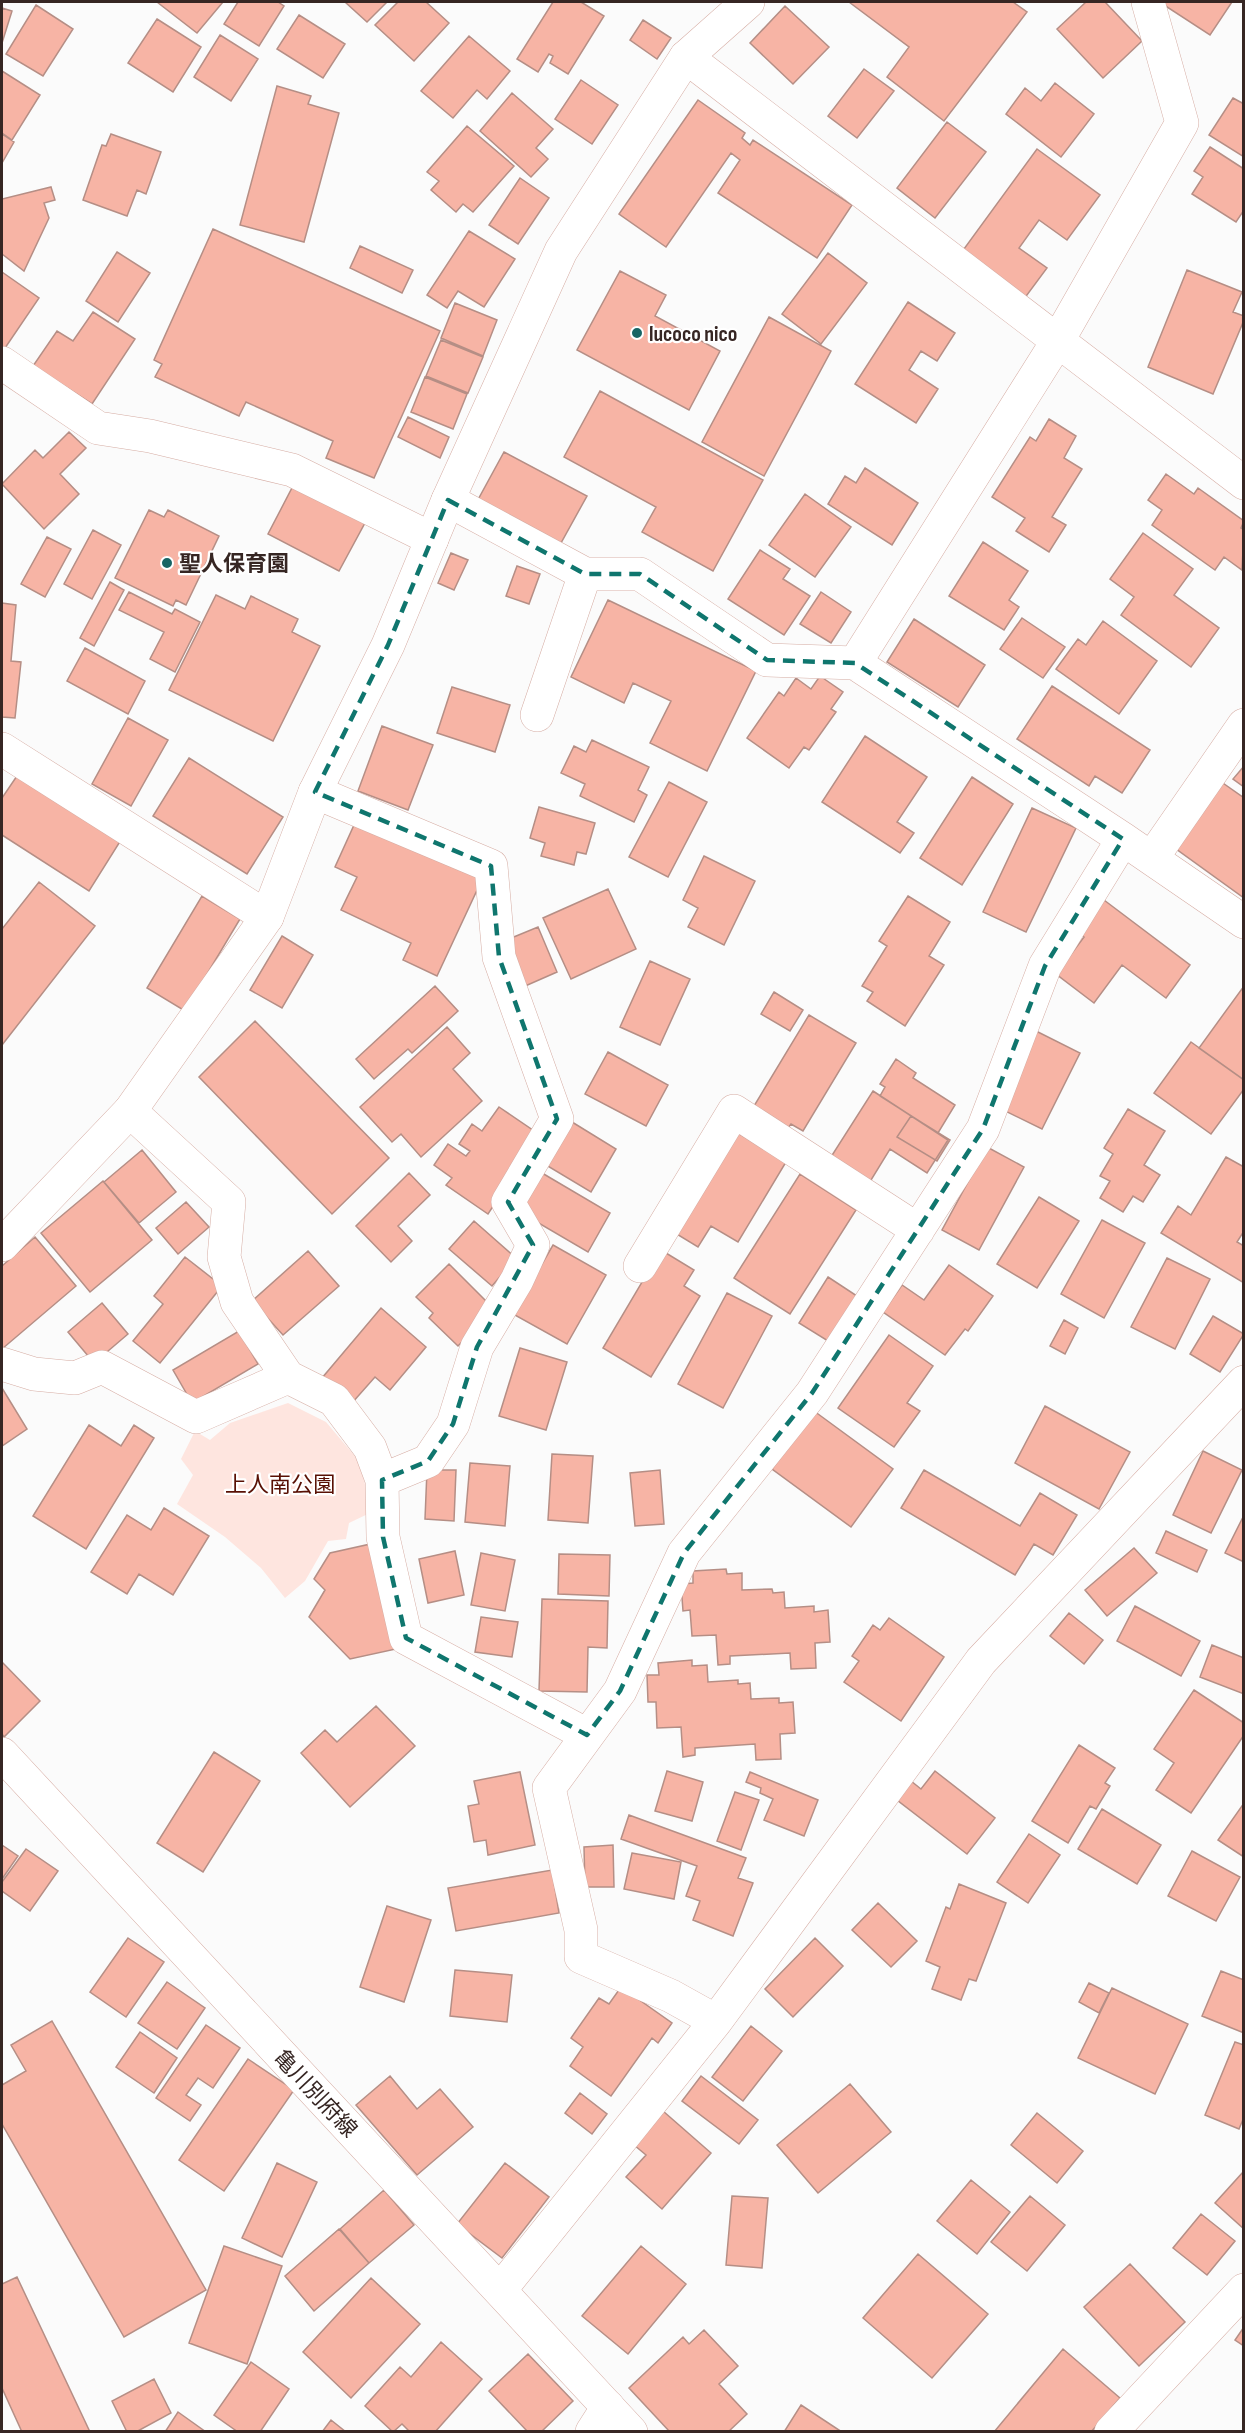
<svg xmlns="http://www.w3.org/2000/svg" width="1245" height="2433" font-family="'Sofia Sans Condensed','Noto Sans JP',sans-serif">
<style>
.green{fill:#fee5df}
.building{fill:#f7b4a5;stroke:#b58e85;stroke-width:1.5}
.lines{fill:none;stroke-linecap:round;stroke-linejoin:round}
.minor-casing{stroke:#d6ada4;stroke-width:34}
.tertiary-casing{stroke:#d6ada4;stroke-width:34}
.secondary-casing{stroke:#d6ada4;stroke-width:34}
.minor{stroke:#fff;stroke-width:33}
.tertiary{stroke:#fff;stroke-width:33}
.secondary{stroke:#fff;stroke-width:33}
.marked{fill:none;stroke:#0f766e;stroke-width:4.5;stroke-dasharray:12 8;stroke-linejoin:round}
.poi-dot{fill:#176565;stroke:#fff;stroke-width:2}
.labels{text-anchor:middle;stroke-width:4.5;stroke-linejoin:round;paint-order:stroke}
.poi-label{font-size:22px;font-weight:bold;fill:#362623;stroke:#fff;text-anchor:start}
.park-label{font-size:22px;fill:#581004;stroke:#fff}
.street-label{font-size:22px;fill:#362623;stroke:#fff}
</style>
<rect width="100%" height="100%" fill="#fbfbfb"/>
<path class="green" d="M288,1403l38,19 33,39 13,51 -23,11 -3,16 -18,2 -23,40 -20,17 -24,-30 -36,-31 -48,-33 16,-29 -12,-16 14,-28 15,9 20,-17z"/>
<path class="building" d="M157,2h66l-26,31z
M238,2h40l6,4 -25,40 -35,-22z
M345,2h42l-20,20z
M398,2h28l23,21 -35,38 -39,-36z
M553,2h28l23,14 -36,58 -18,-11 3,-7 -4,-2 -11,18 -21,-13z
M849,2h164l14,10 -83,109 -57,-44 22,-30z
M1086,2h19l37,39 -39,37 -46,-49z
M1166,2h66l-22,33 -46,-30z
M36,5l37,24 -30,47 -37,-22z
M785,6l44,41 -36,37 -43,-41z
M2,8l10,3 -10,32z
M299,15l46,29 -22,34 -46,-29z
M157,19l44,28 -28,45 -45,-29z
M643,20l28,18 -14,21 -27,-19z
M220,35l38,24 -27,42 -37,-24z
M469,36l41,35 -23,28 -10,-9 -24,28 -32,-27z
M864,69l30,22 -37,47 -29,-22z
M2,71l38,24 -28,45 -10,-7z
M581,80l37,25 -26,39 -37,-25z
M1055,83l39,31 -33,43 -55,-43 19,-26 16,13z
M277,86l34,10 -3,8 31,9 -35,129 -64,-17z
M512,93l41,36 -17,19 12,11 -17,18 -51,-46z
M1233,98l11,6v53l-35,-22z
M698,100l47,33 -3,5 8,7 3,-5 99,65 -35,53 -99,-65 22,-33 -9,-7 -65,94 -47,-33z
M947,122l39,30 -51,66 -38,-30z
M467,126l47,40 -41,46 -10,-8 -7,8 -25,-22 8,-9 -12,-9z
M2,134l12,8 -12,21z
M111,134l50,18 -15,42 -9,-4 -10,26 -44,-16 19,-55 4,1z
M1210,147l34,22v41l-8,12 -44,-28 11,-17 -9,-6z
M1037,149l63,46 -33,45 -28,-20 -20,28 28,20 -23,31 -63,-46z
M520,178l29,20 -31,46 -29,-19z
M51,187l4,13 -11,3 5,15 -25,53 -22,-17v-55z
M213,229l227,102 -66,147 -48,-20 7,-17 -87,-39 -7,14 -84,-39 7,-13 -8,-4z
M469,231l46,28 -31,48 -26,-16 -11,17 -20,-13z
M360,246l53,24 -11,23 -52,-25z
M117,252l33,21 -32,49 -32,-21z
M828,253l39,30 -46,61 -39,-30z
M1187,270l55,22 -9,20 11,4v4l-31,74 -65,-27z
M620,271l46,24 -11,21 65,35 -31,59 -112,-60z
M2,272l37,26 -36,53h-1z
M908,302l47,31 -18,28 -16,-10 -12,19 29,19 -22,34 -61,-39z
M455,303l42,17 -14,36 -42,-18z
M93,312l42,27 -43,65 -59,-38 24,-35 16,10z
M769,317l62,34 -67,125 -62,-34z
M441,340l42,17 -15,36 -42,-17z
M425,377l42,17 -14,35 -42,-17z
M600,391l163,89 -50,91 -71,-39 14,-25 -92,-50z
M408,417l41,20 -9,21 -42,-21z
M1049,419l27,17 -12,22 18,11 -30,48 14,8 -17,27 -33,-21 9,-13 -33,-21 38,-60 6,4z
M69,432l17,16 -26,26 19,20 -35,35 -42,-45 33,-34 8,8z
M504,452l83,44 -31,56 -82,-45z
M865,468l53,35 -26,42 -64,-41 17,-28 11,7z
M1166,474l28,20 4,-6 46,33 -3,7 3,2 -2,40 -18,-13 -9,13 -63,-45 10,-15 -14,-10z
M294,484l72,37 -27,50 -71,-37z
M805,494l46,33 -36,50 -46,-32z
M149,510l15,7 4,-7 51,26 -33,69 -10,-5 -3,6 -58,-28z
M93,530l28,15 -29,54 -28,-15z
M1143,533l50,36 -19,26 45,33 -28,39 -70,-52 13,-18 -24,-18z
M47,537l24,12 -26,48 -24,-13z
M983,542l45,29 -19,29 10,7 -15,23 -55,-34z
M760,550l30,19 -7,10 27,17 -26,39 -56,-36z
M451,553l17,7 -14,30 -16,-7z
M517,566l23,8 -11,30 -23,-8z
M110,582l14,8 -30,56 -14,-8z
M129,592l43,22 3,-5 25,13 -25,50 -25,-13 14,-27 -45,-22z
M821,592l30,20 -20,31 -31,-19z
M216,595l29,14 6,-13 47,23 -6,13 28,14 -47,95 -104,-51z
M608,600l148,71 -49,100 -57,-28 21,-42 -38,-18 -9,20 -53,-26z
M2,603l14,2 -5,56 10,1 -6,56 -13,-1z
M1022,618l43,29 -22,31 -43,-29z
M914,619l71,46 -27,42 -71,-45z
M1103,621l54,40 -38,53 -63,-45 22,-30 8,6z
M85,648l60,33 -17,33 -61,-33z
M820,676l23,16 -12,17 5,3 -27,38 -5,-3 -15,21 -42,-30 32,-46 5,4 12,-18 15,11z
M1052,686l98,64 -28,43 -27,-17 -6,10 -72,-47z
M452,687l58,18 -15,47 -58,-19z
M128,718l40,22 -37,66 -39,-22z
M382,726l51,19 -25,65 -50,-19z
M865,736l62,41 -30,45 17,11 -14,20 -78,-51z
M592,740l57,27 -11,23 9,5 -13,27 -54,-26 5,-12 -24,-11 13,-27 12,6z
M189,758l94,59 -36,57 -94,-58z
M1244,766v21l-11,-8z
M23,767l103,65 -37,59 -87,-56v-37z
M972,777l41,27 -51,81 -42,-27z
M1220,781l24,17v100l-72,-52z
M669,782l38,20 -39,75 -39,-20z
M539,807l56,16 -9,31 -9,-2 -3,13 -33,-9 4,-13 -15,-5z
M1032,808l44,20 -50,104 -43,-20z
M359,814l126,59 -48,103 -34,-16 8,-17 -70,-33 16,-33 -22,-10z
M704,856l51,25 -31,64 -36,-18 10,-19 -15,-8z
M39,882l56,44 -93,119v-116z
M608,889l28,60 -65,30 -28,-61z
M202,896l38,23 -55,92 -38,-23z
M908,896l42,26 -21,34 15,9 -39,61 -38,-25 6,-9 -11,-6 25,-40 -8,-5z
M1100,897l90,68 -24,33 -44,-33 -28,38 -38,-29 28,-37 -9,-8z
M538,927l19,45 -34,15 -19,-46z
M282,936l31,19 -31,53 -32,-18z
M650,961l40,18 -30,66 -40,-18z
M435,986l23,25 -46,42 -4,-4 -34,30 -18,-20z
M1244,986v94l-45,-32z
M774,992l29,18 -13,21 -29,-17z
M809,1015l47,28 -53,88 -12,-7 -6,8 -34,-21z
M255,1021l134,137 -57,56 -133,-137z
M447,1027l23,26 -17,16 29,32 -61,56 -20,-23 -9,8 -32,-35z
M1036,1031l44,22 -38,76 -45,-22z
M1191,1042l53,38v9l-33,45 -57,-41z
M608,1052l60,33 -22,41 -61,-32z
M896,1059l20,14 -3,5 42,27 -17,28 -58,-37 5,-9 -5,-3z
M873,1091l75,49 -21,33 -37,-24 -22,36 -39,-25z
M499,1107l41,28 -52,79 -42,-29 6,-7 -18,-13 14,-21 18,12 4,-5 -11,-7 13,-20 10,7z
M1128,1109l37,22 -21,34 16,10 -17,27 -10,-6 -10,16 -23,-14 10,-17 -10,-5 13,-22 -9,-6z
M911,1116l39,24 -13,21 -40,-24z
M572,1122l44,27 -25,43 -45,-27z
M735,1131l51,31 -48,80 -27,-16 -13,21 -23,-14z
M987,1147l37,20 -45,83 -37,-20z
M142,1150l34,42 -37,31 -35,-41z
M1226,1157l18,10v64l-7,11 7,4v37l-83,-50 17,-27 13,9z
M409,1173l21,22 -32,31 14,15 -21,21 -35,-36z
M542,1173l68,40 -22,39 -70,-41z
M800,1174l56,36 -66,104 -56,-36z
M103,1181l49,59 -62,52 -49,-59z
M1039,1197l40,24 -42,67 -40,-24z
M186,1202l23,25 -31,27 -22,-26z
M1102,1220l43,23 -41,75 -43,-24z
M474,1221l42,37 -24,28 -43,-37z
M35,1237l41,49 -74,63v-83z
M553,1245l53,30 -39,69 -54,-30z
M661,1250l33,20 -10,16 16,10 -49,81 -48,-29z
M308,1251l31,35 -56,49 -31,-34z
M185,1257l37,29 -62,77 -27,-22 30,-37 -9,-8z
M1167,1258l43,21 -35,70 -44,-22z
M449,1264l45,45 -36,37 -29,-28 4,-5 -17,-16z
M949,1265l44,31 -25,35 -3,-2 -20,26 -62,-43 19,-27 22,15z
M828,1277l29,19 -29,45 -29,-18z
M727,1293l45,23 -49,92 -45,-24z
M102,1303l26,31 -34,29 -26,-31z
M381,1308l45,39 -36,43 -15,-13 -23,26 -30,-25z
M1213,1316l31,18 -24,38 -30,-18z
M1064,1320l14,8 -13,26 -15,-8z
M239,1331l19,33 -66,39 -19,-33z
M889,1335l44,31 -26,37 13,8 -26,36 -56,-39z
M520,1348l47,14 -21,68 -47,-14z
M2,1388l25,41 -25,17z
M1045,1406l85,46 -31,57 -84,-46z
M814,1411l79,58 -42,58 -79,-58z
M89,1425l32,21 13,-21 20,13 -68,111 -53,-33z
M1203,1451l39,19 -31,63 -38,-18z
M552,1454l41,2 -5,67 -40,-3z
M470,1463l40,3 -5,60 -40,-4z
M427,1470h29l-2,51 -29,-2z
M660,1470l4,54 -29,2 -5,-53z
M924,1470l96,56 20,-33 37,22 -24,40 -19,-11 -19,31 -114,-67z
M164,1508l45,28 -36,59 -34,-21 -12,20 -36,-22 36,-57 24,15z
M1244,1515v47l-19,-9z
M1166,1531l41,19 -10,22 -41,-19z
M375,1543l21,106 -46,10 -41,-42 16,-27 -11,-11 16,-26z
M1134,1548l23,25 -50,43 -22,-26z
M455,1551l9,44 -36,8 -9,-44z
M481,1553l34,7 -10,51 -34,-6z
M559,1554l51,1 -1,41 -51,-2z
M726,1569l1,5 15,-1v17l30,-1 1,4 11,-1 1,16 29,-2v6l14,-2 2,32 -15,1 1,25 -25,1 -1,-16 -60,3v8l-12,1 -2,-30 -24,1 -2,-26 -7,1 -2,-27 12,-1v-12z
M542,1599l66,2 -1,47 -19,-1 -1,45 -48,-1z
M1135,1606l65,35 -19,35 -64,-35z
M1069,1613l34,27 -19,24 -34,-28z
M481,1617l37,5 -6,35 -37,-5z
M889,1618l55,39 -43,64 -57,-39 15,-21 -7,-5 21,-31 7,5z
M1212,1645l32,13v36l-44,-17z
M692,1660v6l15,-1 1,17 30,-2v4l12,-1 1,16 28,-1v5l14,-1 2,31 -15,1 1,25 -25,1 -1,-16 -60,4v7l-12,2 -2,-30 -24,1 -1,-26h-8l-1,-27h12l-1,-12z
M2,1662l38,39 -36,36 -2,-3z
M1194,1690l50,33v12l-53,78 -35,-23 18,-27 -20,-14z
M376,1706l39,40 -65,61 -49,-54 24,-23 12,12z
M1079,1745l36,23 -10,15 5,3 -14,23 -6,-3 -22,37 -36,-22z
M214,1752l46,29 -57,91 -46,-29z
M667,1771l36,11 -11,39 -37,-10z
M935,1771l60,47 -28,36 -70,-54 14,-19 10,8z
M520,1772l15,73 -47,10 -2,-15 -12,2 -6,-36 11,-2 -5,-23z
M750,1772l68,28 -14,36 -40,-16 9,-21 -13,-6 1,-5 -15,-6z
M735,1792l24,8 -18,50 -24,-9z
M1244,1803v54l-26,-17z
M1102,1809l59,36 -24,39 -59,-35z
M629,1815l117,43 -8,20 15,5 -20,53 -40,-16 7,-19 -14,-5 11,-30 -76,-27z
M1029,1834l31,21 -32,48 -31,-21z
M2,1845l16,11 -16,23z
M613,1845l1,42h-29l-1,-40z
M26,1849l32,22 -28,40 -28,-20v-9z
M1192,1851l48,26 -24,44 -48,-25z
M632,1853l49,9 -7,37 -50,-10z
M552,1870l7,43 -103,18 -8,-43z
M959,1884l47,19 -30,78 -7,-2 -8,21 -29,-11 8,-22 -14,-6 20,-54 4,2z
M878,1903l39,38 -26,26 -39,-37z
M387,1906l44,14 -27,82 -44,-15z
M128,1938l36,24 -38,55 -36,-25z
M815,1938l28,28 -50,51 -28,-28z
M455,1970l57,5 -5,47 -57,-6z
M1221,1971l23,9v53l-42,-17z
M167,1982l38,26 -28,41 -39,-26z
M1089,1983l20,10 -10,20 -20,-11z
M621,1987l51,36 -14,20 -6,-5 -41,58 -41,-30 13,-19 -12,-9 28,-40 10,6z
M1112,1988l76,36 -33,70 -77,-36z
M52,2021l154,269 -82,47 -122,-213v-39l24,-14 -15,-26z
M206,2025l34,23 -27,40 -15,-10 -12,17 15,10 -11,16 -34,-23z
M751,2026l31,25 -39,50 -31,-24z
M140,2032l37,26 -23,35 -38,-26z
M1235,2042l9,3v72l-5,12 -34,-14z
M248,2059l46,31 -70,101 -45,-31z
M390,2076l27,33 23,-20 33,38 -56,48 -61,-70z
M701,2076l57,44 -19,24 -57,-43z
M850,2084l41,48 -73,61 -41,-48z
M580,2093l27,21 -15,20 -27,-21z
M663,2111l48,42 -49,56 -36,-32 20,-22 -12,-10z
M1037,2113l46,38 -26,32 -46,-38z
M277,2163l40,19 -35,75 -40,-19z
M505,2163l44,34 -47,61 -45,-34z
M1244,2171v58l-29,-26z
M971,2180l39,32 -33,42 -40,-33z
M384,2190l30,35 -45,38 -29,-34z
M732,2196l36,2 -6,70 -36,-3z
M1030,2196l35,29 -38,46 -36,-29z
M1201,2214l34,27 -28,34 -34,-27z
M339,2229l30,34 -55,48 -29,-35z
M224,2246l58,20 -35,98 -58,-21z
M641,2246l45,38 -58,70 -46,-38z
M918,2254l70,60 -56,64 -69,-60z
M1130,2264l55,58 -46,44 -55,-59z
M17,2277l73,155h-68l-20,-44v-104z
M371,2278l49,46 -69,74 -48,-46z
M1244,2327v19l-9,-6z
M704,2330l34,36 -19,18 28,30 -19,18h-58l-41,-44 54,-51 6,7z
M441,2342l41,37 -47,53h-25l-8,-8 -9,8 -28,-26 35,-39 11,10z
M1063,2349l57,49 -29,34h-97z
M528,2354l45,47 -32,31h-13l-39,-41z
M251,2362l38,27 -29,43h-22l-24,-17z
M154,2379l17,34 -35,19h-9l-15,-31z
M801,2405l41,27h-58z
M178,2412l28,20h-41z
M331,2420l15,12h-24z"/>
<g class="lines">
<g class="minor-casing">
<path id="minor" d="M686,57l558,426
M2,363l96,65 52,8 142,34 140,69
M448,500l137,74h55l127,86 88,3 268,176 121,83
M855,663l202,-321 125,-219 -34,-121
M537,715l48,-141
M2,749l265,168
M315,792l176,74 8,91 58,162 -49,83 25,43 -16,35 -40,67 -24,77 -25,37 -46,19
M1152,858l92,-133
M130,1111l99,91 -5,55 13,45 51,75 46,23 36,48 12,32 1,57 23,101 181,97
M640,1266l94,-155 184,119
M2,1364l32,10 41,4 27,-11 94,50 92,-40
M716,2021l-45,-25 -90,-39v-27l-32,-142 71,-97 64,-138 128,-160 171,-264 62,-163 78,-127
M500,2290l216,-269 265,-360 263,-279
M1111,2432l133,-142"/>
</g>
<g class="tertiary-casing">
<path id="tertiary" d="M2,1245l128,-134 137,-194 48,-125 73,-147 60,-145 113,-249 125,-194 62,-55
M592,2432l16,-25"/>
</g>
<g class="secondary-casing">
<path id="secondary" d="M2,1754l629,678"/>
</g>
<use href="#minor" class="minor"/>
<use href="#tertiary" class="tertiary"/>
<use href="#secondary" class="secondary"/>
</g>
<path class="marked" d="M448,500l137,74h55l127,86 88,3 268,176 -78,127 -62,163 -171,264 -128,160 -64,138 -33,44 -181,-97 -23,-101 -1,-57 46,-19 25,-37 24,-77 56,-102 -25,-43 49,-83 -58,-162 -8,-91 -176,-74 73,-147z"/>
<g class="poi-dot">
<circle cx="637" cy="333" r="6"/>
<circle cx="167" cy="563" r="6"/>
</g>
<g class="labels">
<g class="poi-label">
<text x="649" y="341">lucoco nico</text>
<text x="179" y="571">聖人保育園</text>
</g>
<g class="park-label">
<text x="280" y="1492">上人南公園</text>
</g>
<g class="street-label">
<text transform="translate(316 2093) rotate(47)" y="8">亀川別府線</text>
</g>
</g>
<rect width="1245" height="2433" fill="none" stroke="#362623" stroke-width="6"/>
</svg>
